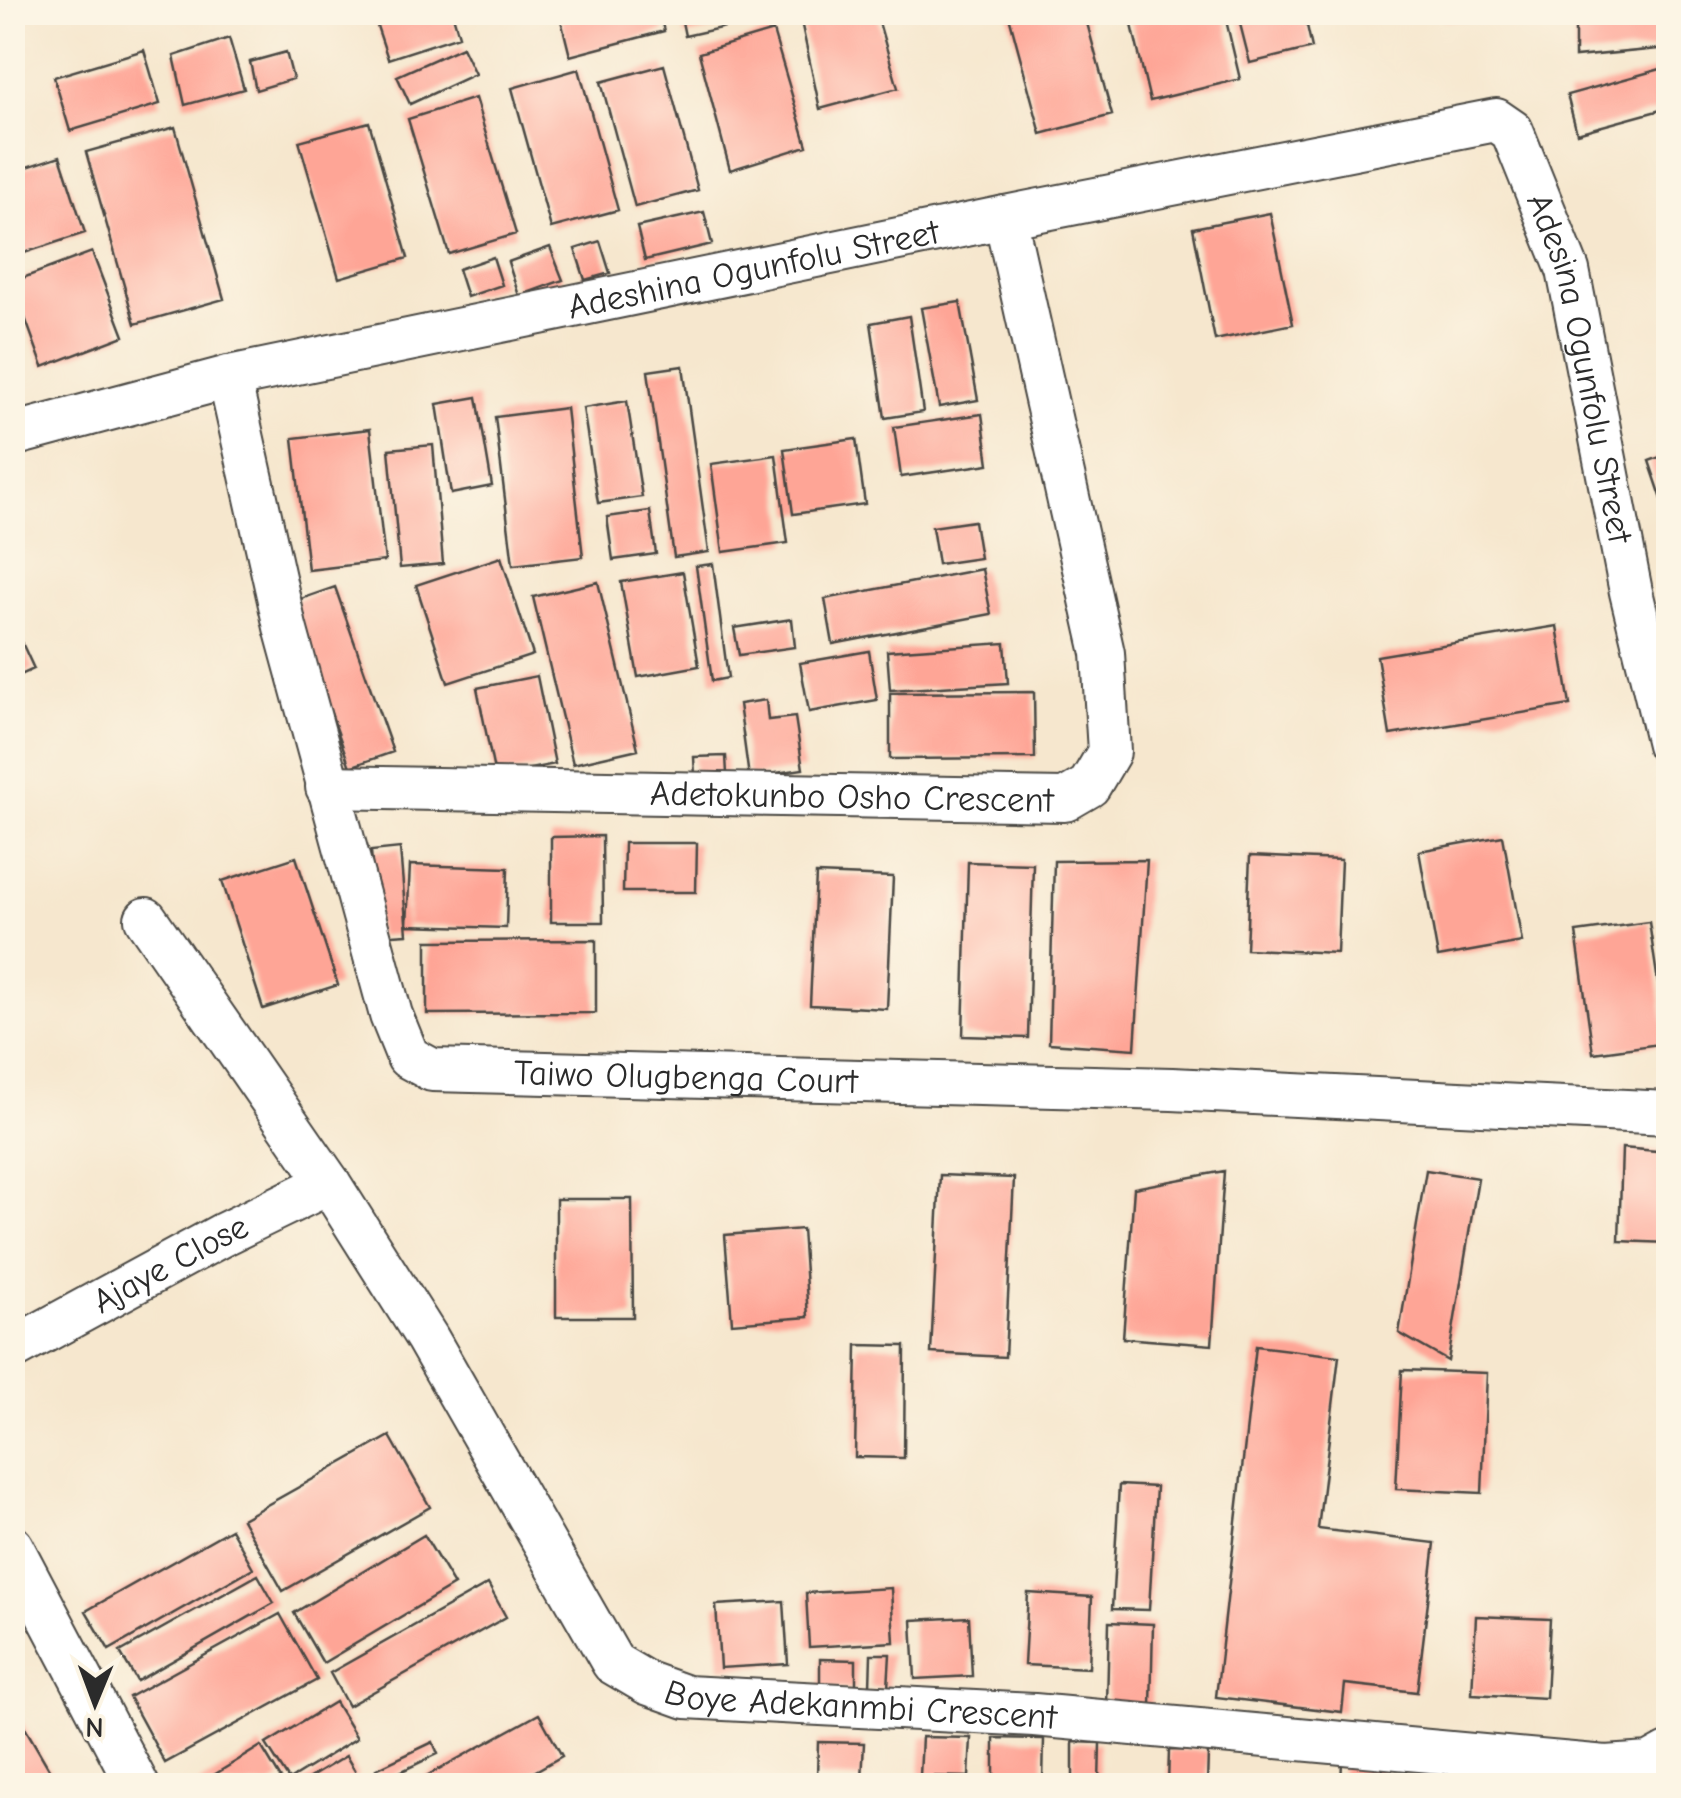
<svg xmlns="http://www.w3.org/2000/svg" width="1681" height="1798" font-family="'Comic Neue',sans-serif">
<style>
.building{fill:#fea596}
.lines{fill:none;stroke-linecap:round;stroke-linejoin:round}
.minor-casing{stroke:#494743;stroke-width:46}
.minor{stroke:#fff;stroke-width:42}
.labels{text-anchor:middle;stroke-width:8;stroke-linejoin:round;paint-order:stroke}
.street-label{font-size:35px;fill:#2b2b2b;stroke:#fcf5e5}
</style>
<rect width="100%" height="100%" fill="#fcf5e5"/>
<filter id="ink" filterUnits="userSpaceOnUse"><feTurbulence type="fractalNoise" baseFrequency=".01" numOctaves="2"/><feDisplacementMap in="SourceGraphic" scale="20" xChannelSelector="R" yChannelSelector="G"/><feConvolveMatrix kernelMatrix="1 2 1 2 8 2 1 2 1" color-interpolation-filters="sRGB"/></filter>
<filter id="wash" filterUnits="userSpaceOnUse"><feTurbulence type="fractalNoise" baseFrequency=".0048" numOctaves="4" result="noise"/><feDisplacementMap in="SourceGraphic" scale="40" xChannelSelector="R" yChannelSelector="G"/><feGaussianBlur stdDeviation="2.25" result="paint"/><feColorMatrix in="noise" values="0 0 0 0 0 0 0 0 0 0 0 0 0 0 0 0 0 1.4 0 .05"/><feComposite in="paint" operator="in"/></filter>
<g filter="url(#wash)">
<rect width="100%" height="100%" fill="#f6e7ce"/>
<g id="blocks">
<path class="building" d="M452,12l7,24 -71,23 -15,-45z
M559,12h100l5,19 -94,25z
M680,12h94v4l-89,20z
M799,12h77l22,76 -78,21z
M1008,12h76l28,103 -71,19z
M1129,12h95l16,67 -90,22z
M1237,12h67l8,36 -62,15z
M1442,12h44l1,7 -43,1z
M1575,12h93v36l-93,9z
M773,31l34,115 -77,24 -31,-117z
M229,38l15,51 -59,16 -11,-49z
M462,47l13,27 -65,30 -13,-28z
M144,50l16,54 -90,27 -16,-54z
M286,52l7,27 -37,11 -6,-28z
M664,65l34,125 -63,17 -34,-125z
M1668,67v41l-91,25 -10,-38z
M579,69l39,141 -67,18 -39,-140z
M475,98l41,136 -67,20 -41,-135z
M369,122l39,136 -69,20 -40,-137z
M175,127l49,172 -89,25 -49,-172z
M60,156l25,77 -73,24v-85z
M704,212l8,32 -67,16 -8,-33z
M1270,213l23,111 -78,16 -22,-112z
M600,241l10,32 -25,7 -10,-31z
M550,247l13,33 -44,16 -11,-34z
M92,252l32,84 -81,31 -31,-85z
M493,257l9,28 -35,12 -9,-28z
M960,302l18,98 -39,7 -18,-99z
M909,316l14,96 -38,6 -14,-95z
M683,366l26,186 -35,5 -26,-186z
M477,397l15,89 -41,8 -14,-90z
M627,401l15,96 -44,6 -15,-95z
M566,408l17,149 -70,8 -18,-148z
M982,414l7,50 -88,13 -7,-50z
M370,429l15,132 -77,9 -15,-132z
M856,439l9,65 -72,10 -9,-65z
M433,445l10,119 -43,4 -11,-119z
M1668,454v63l-19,-56z
M776,455l12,88 -65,9 -12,-88z
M650,511l6,43 -43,6 -6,-43z
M974,521l6,37 -42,6 -6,-37z
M501,557l32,98 -85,28 -32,-98z
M713,564l15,114 -16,3 -16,-115z
M982,569l9,45 -158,30 -8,-45z
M683,572l16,94 -61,11 -17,-95z
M598,582l40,167 -65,15 -40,-167z
M335,587l58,165 -43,15 -58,-165z
M792,619l3,28 -56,8 -5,-27z
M12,621l22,48 -22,10z
M1557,626l13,79 -180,30 -13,-79z
M1005,643l3,40 -118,7 -3,-39z
M869,651l8,49 -68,12 -9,-49z
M537,676l18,88 -60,12 -18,-88z
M1034,692l1,66 -145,1v-66z
M766,700l2,20 27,-3 8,52 -54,8 -10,-73z
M726,756l1,18 -32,2 -1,-19z
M602,836l1,86h-52v-85z
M1503,836l19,106 -84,15 -19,-106z
M624,843h73l-1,49h-73z
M400,848l7,86 -29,2 -7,-85z
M1250,856l91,4 -4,93 -91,-4z
M296,857l42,128 -75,24 -41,-128z
M1147,860l-12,189 -86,-6 5,-182z
M968,862l65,2 -5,174 -65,-2z
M410,865l98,3 -2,60 -99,-3z
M816,874l77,3 -6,132 -77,-4z
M1649,922l18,121 -74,10 -17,-121z
M596,940v73l-169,1v-73z
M1622,1148l46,4v91l-49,-2z
M1426,1170l52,8 -30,183 -49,-28z
M1224,1171l-12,174 -89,-7 11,-150z
M940,1175l74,3 -9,179 -74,-4z
M556,1199h76l1,118h-77z
M802,1229l6,88 -76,6 -7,-88z
M857,1345l48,1 -1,112 -49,-1z
M1256,1346l83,10 -21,173 117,14 -18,149 -72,-8 -3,28 -126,-15z
M1402,1370l85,3 -5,120 -86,-4z
M390,1436l40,71 -147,84 -41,-72z
M1119,1485l37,2 -7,123 -37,-1z
M231,1529l22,39 -144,82 -23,-39z
M424,1535l30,50 -131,78 -29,-50z
M258,1575l16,28 -137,78 -17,-29z
M488,1584l18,33 -158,89 -18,-33z
M891,1588l3,54 -85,5 -3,-54z
M1028,1593l64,4 -3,71 -65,-3z
M784,1601l4,63 -68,4 -4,-63z
M280,1614l37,66 -152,83 -36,-66z
M1476,1616l74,3 -4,79 -74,-4z
M969,1617l3,59 -57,3 -3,-59z
M1109,1622l44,2 -2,83 -44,-2z
M871,1654h19l-2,34 -18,-1z
M820,1659l36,1v29l-36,-1z
M335,1702l22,36 -68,42 -23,-36z
M17,1714l42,72h-47v-69z
M539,1714l23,42 -53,30h-101z
M922,1737l49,1 -2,39 -49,-1z
M994,1738l50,1 -1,43 -49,-1z
M433,1742l5,12 -57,27 -5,-12z
M818,1742l46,1 -2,36 -45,-2z
M1073,1742l27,1 -1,41 -26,-1z
M261,1746l20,33 -10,7h-75z
M1169,1750l39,1 -1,35h-39z
M346,1756l12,20 -17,10h-45z
M1342,1760l41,2 -1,24h-41z"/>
</g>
</g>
<g filter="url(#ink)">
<use href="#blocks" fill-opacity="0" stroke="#494743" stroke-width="2.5"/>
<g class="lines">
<g class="minor-casing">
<g id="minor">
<path id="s1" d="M229,377l56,250 106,388 17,42 24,13 740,19 496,24"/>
<path id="s2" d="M12,435l217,-58 776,-160 491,-97 16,11 56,139 63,322 37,152"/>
<path id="s3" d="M327,787l738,13 24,-14 20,-34 -6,-99 -98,-436"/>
<path id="s4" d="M146,919l183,264 98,155 186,325 34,20 39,14 348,18 572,52 44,-3 18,-10"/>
<path id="s5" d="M12,1349l210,-114 107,-52"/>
<path d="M12,1547l126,239"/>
</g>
</g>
<use href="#minor" class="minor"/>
</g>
</g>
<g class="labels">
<g class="street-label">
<text dy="12" stroke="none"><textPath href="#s2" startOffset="760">Adeshina Ogunfolu Street</textPath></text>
<text dy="12" stroke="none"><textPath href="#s2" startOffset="1785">Adesina Ogunfolu Street</textPath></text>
<text dy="12" stroke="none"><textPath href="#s3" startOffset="525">Adetokunbo Osho Crescent</textPath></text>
<text dy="12" stroke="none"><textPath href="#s1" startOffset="985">Taiwo Olugbenga Court</textPath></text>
<text dy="12" stroke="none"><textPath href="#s5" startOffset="180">Ajaye Close</textPath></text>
<text dy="12" stroke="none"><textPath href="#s4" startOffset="1135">Boye Adekanmbi Crescent</textPath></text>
</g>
</g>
<rect width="1681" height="1798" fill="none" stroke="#fcf5e5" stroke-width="50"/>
<g transform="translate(95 1703) rotate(181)" stroke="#fcf5e5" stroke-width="8" paint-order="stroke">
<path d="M0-8L18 38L0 25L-18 38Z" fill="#2b2b2b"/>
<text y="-15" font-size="28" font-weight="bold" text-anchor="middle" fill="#2b2b2b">N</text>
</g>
</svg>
